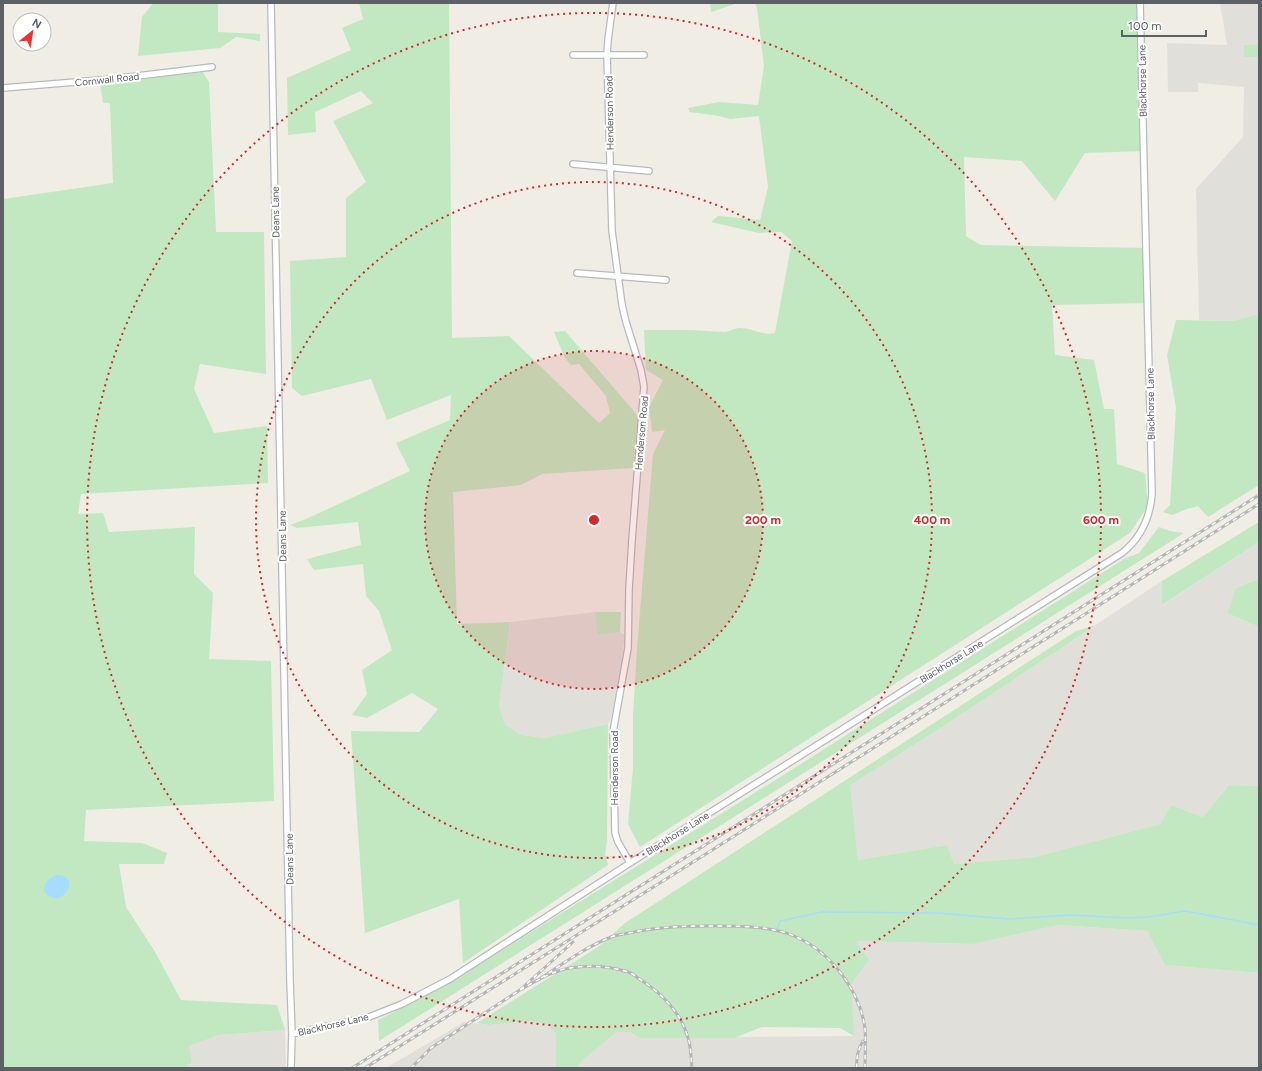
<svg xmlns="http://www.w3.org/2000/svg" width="1262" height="1071" font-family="Figtree,sans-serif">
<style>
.industrial{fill:#e1dfd9}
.green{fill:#c2e8c1}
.water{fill:#a6dcff}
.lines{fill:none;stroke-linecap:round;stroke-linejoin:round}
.stream{stroke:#a6dcff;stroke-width:1.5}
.minor-casing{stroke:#b7bbbf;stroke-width:8}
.minor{stroke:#fff;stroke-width:5.5}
.rail-casing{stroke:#b4b5b6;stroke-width:3}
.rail{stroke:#fff;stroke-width:1.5;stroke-dasharray:4.5;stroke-linecap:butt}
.ring{fill:none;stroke:#d62828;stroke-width:2;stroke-dasharray:2 4}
.labels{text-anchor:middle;stroke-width:4;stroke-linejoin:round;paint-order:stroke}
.street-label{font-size:10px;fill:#5d6166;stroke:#fff}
.centre{fill:#d62828;stroke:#fff;stroke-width:2}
.ring-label{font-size:12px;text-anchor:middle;font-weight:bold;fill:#d62828;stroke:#fff;stroke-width:4;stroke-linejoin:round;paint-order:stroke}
</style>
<rect width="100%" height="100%" fill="#f0ede5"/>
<path class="industrial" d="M1220,3h39v41l-15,1v12h15v257l-25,7 -35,-1 -3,-131 47,-52 1,-50 -46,-4v9h-30l-1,-49 60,2z
M1259,542v37l-23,9 -9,25 32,14v159l-30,-1 -26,32 -32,-12 -9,19 -127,33 -81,7 -7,-19 -89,15 -9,-75 84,-52 229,-152 1,24z
M595,612l2,23 23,-3 5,3 -4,32 -10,51 -3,6 -63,14 -23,-3 -17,-9 -6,-20 11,-84z
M1058,925l89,6 18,34 94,8v95h-682l6,-8 32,-28h14l11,6 213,-2 -2,-52 18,-24 -13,-19 118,3z
M531,1021l15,3 10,9v35h-170l78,-46 25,3z
M285,1030l1,38h-100l6,-6 -4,-16 31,-11z"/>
<path class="green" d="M153,3h65v29l42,2v7l-24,-4 -16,11 -82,8 4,-39z
M359,3h90l3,335 57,-2 90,87 11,-10 -4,-17 -27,-32 -8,1 -6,-7 -11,-26 11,-1 73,85 -5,52 -91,6 -21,11 -68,7 4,132 53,-2 -11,84 6,19 17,10 23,3 63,-14 -1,118 -2,12 3,11 -145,98 -4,-64 -94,34 -14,-202 68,1 19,-23 -26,-16 -45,25 -15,-3 15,-21 -5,-24 30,-20 -13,-39 -13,-15 -3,-32 -49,6 -7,-11 54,-14 -3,-23 -61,6 -7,-3 16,-6 104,-48 -14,-28 54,-23 1,-25 -64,25 -16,-41 -69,17 -10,-8 -2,-127 56,-4v-59l20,-16 -33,-61 40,-18 -12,-12 -46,21 1,20 -28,3 -1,-57 64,-28 -9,-22 21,-9z
M710,3h28l-27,9z
M755,3h387l4,148 -61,2 -30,48 -33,-40 -58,-4 2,79 15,9 167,3 2,55 -98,2 3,50 39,5 10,49h10l3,55 28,9 3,33 -18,27 -490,314 -12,-23 5,-56v-54l4,-65 16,-195 12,-24 -13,2 -3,-25 14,-27 -17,-10 -2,-40h47l33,2c5,0 10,-4 16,-4 12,0 23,8 35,5l17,-92 -11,-9 -22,1 -48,-11 7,-6 42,4 8,-33 -9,-71 -29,3 -11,-3 -29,-4 -2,-4 31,-6 39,3 6,-39 -7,-58z
M1259,44v13h-15v-12z
M203,72l6,10 7,150h48l2,142 -66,-10 -6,25 20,44 53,-7 1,57 -187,11 -3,20 25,-1 6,19 86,-5 -1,47 19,19 -4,66 62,2 3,140 -188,9 -2,31 58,2 25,10 -3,11h-45l7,43 28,43 27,50 96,5 8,25 -66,5 -30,11 3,16 -6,6h-183v-869l110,-16 -3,-80h-7l-3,-19z
M1259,314v171l-51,32 -10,-11 -11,3 -15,6 -9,-3 7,-7 6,-97 -9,-53 9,-35 58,1z
M1259,522v20l-97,63v-24z
M1159,527l11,4 14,2 -805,508 -1,-21 44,-22 37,-21 318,-198 347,-220 15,-6z
M1259,579v48l-32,-14 9,-25z
M595,612h26l-1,20 -23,3z
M1096,625l-163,108 -83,52 8,75 89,-15 7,19 81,-7 126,-33 10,-19 32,12 26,-32 30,1v187l-94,-8 -18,-34 -89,-6 -84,19 -118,-3 13,19 -18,24 3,52 -14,-8 -78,-1 -28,11h-94l-11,-6h-13l-33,28 -6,8h-21v-35l-10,-9 -15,-3 -42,4 -12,-2 121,-76 27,-24 451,-292z"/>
<path class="water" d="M58,875c23,2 6,27 -5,23 -15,-4 -9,-21 5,-23z"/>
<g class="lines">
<path class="stream" d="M776,931l4,-10 42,-9 116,1 71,6 62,-4 57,3 20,-1 37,-6 74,14"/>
<g class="minor-casing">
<path id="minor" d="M271,3l19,978 2,53 -1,34
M613,3l-5,37 -1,15 5,176 10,74 4,17 15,48 3,17 -12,153 -3,49 -1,59 -15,84 2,101 3,9 12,21
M573,55h71
M3,88l109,-9 100,-12
M573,164l76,7
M577,273l89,7
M292,1034l77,-17 33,-13 48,-25 180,-116 492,-310c19,-15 28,-35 30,-59l-12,-491"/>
</g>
<use href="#minor" class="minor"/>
<g class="rail-casing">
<path id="rail" d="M541,978c23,-15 45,-31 70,-41 6,-2 12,-3 18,-4 27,-6 51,-7 78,-7 27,0 62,-1 87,10 36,15 66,54 71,93 1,12 0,26 0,39
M520,990c16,-9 32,-19 50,-22 18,-3 40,-2 58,4 4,1 7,4 10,6 22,14 43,34 50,60 3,9 3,20 4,30
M352,1068l907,-573
M365,1068l325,-204 569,-360
M411,1068l20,-20 89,-58 53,-48
M857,1068c-1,-9 1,-19 6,-27"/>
</g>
<use href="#rail" class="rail"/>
</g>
<circle cx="594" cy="520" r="169" fill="#d62828" fill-opacity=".12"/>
<g class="ring">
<circle cx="594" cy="520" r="169"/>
<circle cx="594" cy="520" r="338"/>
<circle cx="594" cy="520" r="507"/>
</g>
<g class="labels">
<g class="street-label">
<text transform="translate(107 79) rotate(-6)" y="4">Cornwall Road</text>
<text transform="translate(1142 81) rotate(-91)" y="4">Blackhorse Lane</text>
<text transform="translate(609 113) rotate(-91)" y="4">Henderson Road</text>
<text transform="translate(275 212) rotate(-91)" y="4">Deans Lane</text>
<text transform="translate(1150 404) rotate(-91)" y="4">Blackhorse Lane</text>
<text transform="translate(641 433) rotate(-85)" y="4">Henderson Road</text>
<text transform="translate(282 536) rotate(-91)" y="4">Deans Lane</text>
<text transform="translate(951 661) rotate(-32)" y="4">Blackhorse Lane</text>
<text transform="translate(614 768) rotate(-90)" y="4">Henderson Road</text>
<text transform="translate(677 833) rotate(-32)" y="4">Blackhorse Lane</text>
<text transform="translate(289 859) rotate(-91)" y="4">Deans Lane</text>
<text transform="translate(333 1024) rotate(-13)" y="4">Blackhorse Lane</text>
</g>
</g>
<circle cx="594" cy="520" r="6" class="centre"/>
<g class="ring-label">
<text x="763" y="524">200 m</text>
<text x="932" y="524">400 m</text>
<text x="1101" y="524">600 m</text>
</g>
<rect width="1262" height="1071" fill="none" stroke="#5d6166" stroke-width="8"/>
<g transform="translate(32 32) rotate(30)"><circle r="19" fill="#ffffff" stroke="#bec0c2"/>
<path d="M0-3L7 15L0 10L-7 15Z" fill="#f1312a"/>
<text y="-6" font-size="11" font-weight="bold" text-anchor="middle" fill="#5d6166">N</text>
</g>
<path d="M1122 30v6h84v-6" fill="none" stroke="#5d6166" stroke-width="2"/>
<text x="1128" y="30" font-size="12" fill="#5d6166" stroke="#ffffff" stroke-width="3" paint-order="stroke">100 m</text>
</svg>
